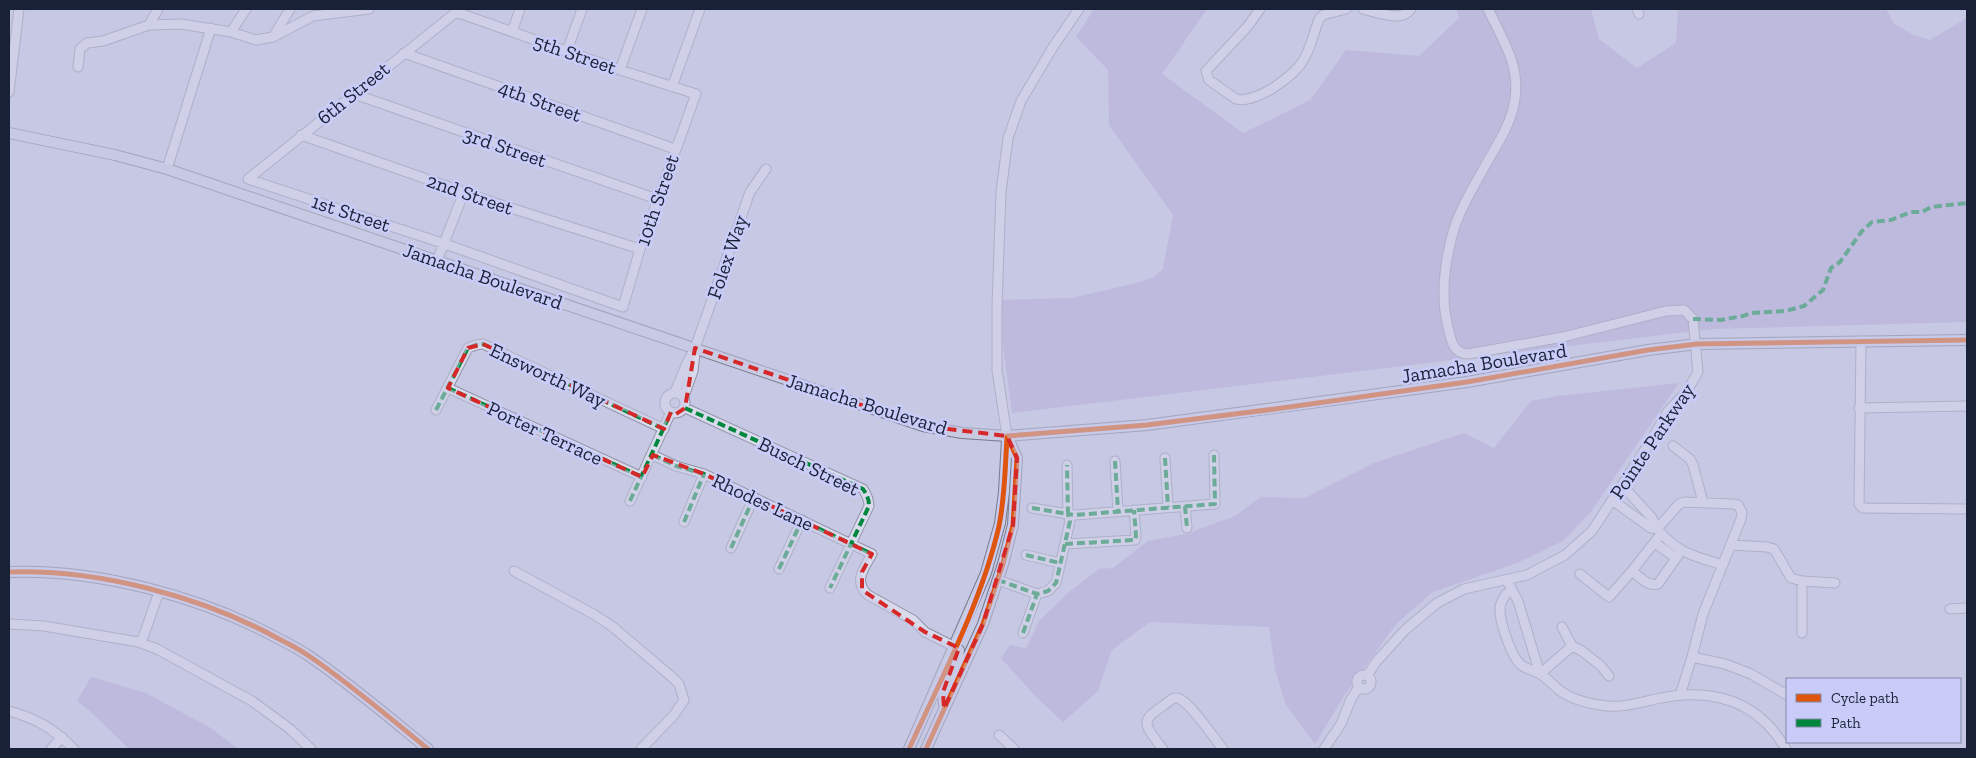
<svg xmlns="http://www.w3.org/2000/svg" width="1976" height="758" font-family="'Zilla Slab',serif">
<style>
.green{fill:#b3a8d8}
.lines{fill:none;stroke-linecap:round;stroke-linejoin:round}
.minor-casing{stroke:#9093a8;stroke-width:11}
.major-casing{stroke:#777b8d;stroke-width:12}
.minor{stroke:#d9daeb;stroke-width:9}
.major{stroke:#c9cbe3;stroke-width:10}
.quiet{stroke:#00873e;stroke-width:4;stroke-dasharray:8 4;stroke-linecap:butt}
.cycleway-casing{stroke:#c9ccf8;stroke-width:8}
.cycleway{stroke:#de560e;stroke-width:5}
.marked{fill:none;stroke:#d62828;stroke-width:4;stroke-dasharray:10 6;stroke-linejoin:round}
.labels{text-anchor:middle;stroke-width:5;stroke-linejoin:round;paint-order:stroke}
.street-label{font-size:20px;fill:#192136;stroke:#c9ccf8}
</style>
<rect width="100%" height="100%" fill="#c6c8e4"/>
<path class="green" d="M1094,9h113l-45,65 81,59 67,-33 36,-50 73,6 40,-38 -3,-9h135l8,30 38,29 39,-25 2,-34h208l8,15 20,11 16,5 37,-22v304l-255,7 -700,84 -15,-113 75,-2 64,-15 18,-6 9,-8 10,-54 -64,-90 -1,-55 -32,-33z
M1679,383l-89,130 -27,28 -46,22 -84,29 -37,32 -52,72 -29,48 -29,-39 -11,-35 -6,-43 -119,-5 -38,28 -14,41 -35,31 -28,-26 -34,-38 9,-13 16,3 13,-27 30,-29 30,-23 14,-1 35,-27 38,-7 49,-18 26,-19 44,1 69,-35 90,-30 30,15 37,-47 26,-5z
M91,677l55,16 63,34 30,22h-110l-38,-37 -14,-11z"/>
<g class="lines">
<g class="minor-casing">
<path id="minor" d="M1260,9l-12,17 -42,45 3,9 27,19c20,5 59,-23 68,-40 7,-12 10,-27 15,-40l4,-4 23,-6
M1363,9c14,3 39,14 48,0
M1637,9l2,5
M149,25l9,-16
M231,32l15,-23
M512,32l8,-23
M273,37l17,-28
M567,51l15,-42
M404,53l271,96
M78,67l2,-18 7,-6 16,-2 46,-16 32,-1 50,8 25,8 17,-3 40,-21 56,-7
M620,70l22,-61
M672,87l28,-78
M9,92l10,-83
M354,94l303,105
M301,135l194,68 145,46
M167,169l44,-141
M248,179l197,65 178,63 17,-58 56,-155 -76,-24 -164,-58
M248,179l212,-170
M437,261l27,-69
M1861,341l-2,163 4,4 104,1
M448,388l194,89
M675,392l12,-29 8,-15 55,-156 16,-23
M665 403a10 10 0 1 1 20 0a10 10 0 1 1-20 0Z
M684,396l9,-25 2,-17
M685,408l178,81c4,6 6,10 6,17l-39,82
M1859,408l108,-2
M436,410l32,-62 8,-3 7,-1 181,85
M1007,436l-10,-66v-63l4,-115 7,-54 13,-37 32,-54 26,-38
M1673,446l17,13 3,6 10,37
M653,455l23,11 28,8 168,80c-8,14 -19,28 -4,41l45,25 12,12 30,15
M1165,458l3,49
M1115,461l3,50
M1612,500l39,28 6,1 -5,-11 -30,-33
M630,501l41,-89
M1185,506l2,22
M1032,508l36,6 -1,-49
M684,522l20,-48
M1655,543l21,15
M1065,544l70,-4 1,-4 -2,-26
M1730,545l37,2 7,2 17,29 11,3
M731,548l23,-51
M1026,555l34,8
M779,569l23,-49
M514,571l81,44 18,12 60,51 6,6 5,16 -10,15 -33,34
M1632,571l29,-37
M1580,574l29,23 23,-26c8,6 16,16 26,13l23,-33
M998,580l39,14 11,-3 8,-8 14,-62 -2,-7 7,1 140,-11 -1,-49
M1507,581l11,20 22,73
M1506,594c-2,4 -6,9 -6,14 -1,13 11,47 20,56 5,5 14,6 20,10 7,4 12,10 18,15 11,9 28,14 42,16 19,4 38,-2 56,-6 54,-12 101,0 130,50
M1950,609l17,-1
M9,624l35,2 94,16 19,7 95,52 38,28 21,20
M1562,627l10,19 10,5 19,15 8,10
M1023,633l14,-39
M1802,633v-52l33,2
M141,643l18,-51
M1692,657l11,-43 38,-95 1,-7 -4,-7 -5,-1 -49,-2 -5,2 -22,25c21,24 36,27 66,36
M1540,674l32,-28
M1357 682a7 7 0 1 1 14 0a7 7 0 1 1-14 0Z
M1367,676l9,-14 29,-32 32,-27 27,-14 63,-14 38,-20 27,-24 60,-92 16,-28 19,-20 11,-19 -5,-53 -9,-9 -18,1 -103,26 -95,17c-15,-1 -17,-13 -20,-27 -8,-31 -3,-68 6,-98 7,-23 21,-44 32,-65 12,-21 26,-41 29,-66 5,-33 -13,-60 -27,-89
M1680,695l12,-38 33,7 26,10 36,21
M9,711c29,8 43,17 65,38
M999,735l15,14
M51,749l11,-12
M1163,749c-25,-31 -20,-28 9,-50 4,-1 4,-2 8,0 13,7 33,38 43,50
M1324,749l17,-25 10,-25 8,-12"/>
</g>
<g class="major-casing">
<path id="major" d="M9,133l106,22 52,14 756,257 39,7 45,3 140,-11 320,-43 181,-32 49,-6 270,-4
M9,572c88,-3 192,24 270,67 10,5 20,10 30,17 40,27 81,62 119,93
M944,705l-1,-13 15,-33 1,-9 -4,-3
M909,749l77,-176 14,-50 4,-31 3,-53
M926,749l57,-125 20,-60 10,-39 4,-67 -10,-22"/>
</g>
<use href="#minor" class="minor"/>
<use href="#major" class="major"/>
<path class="quiet" d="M1693,319l28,1 22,-4 8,-3 34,-2 19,-5 19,-16 8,-22 9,-6 22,-31 10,-9 19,-2 20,-8h11l9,-5 36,-4
M448,388l194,89
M685,408l178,81c4,6 6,10 6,17l-39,82
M436,410l32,-62 8,-3 7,-1 181,85
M653,455l23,11 28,8 168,80
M1165,458l3,49
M1115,461l3,50
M630,501l41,-89
M1185,506l2,22
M1032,508l36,6 -1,-49
M684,522l20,-48
M1065,544l70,-4 1,-4 -2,-26
M731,548l23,-51
M1026,555l34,8
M779,569l23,-49
M998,580l39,14 11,-3 8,-8 14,-62 -2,-7 7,1 140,-11 -1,-49
M1023,633l14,-39"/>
<g class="cycleway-casing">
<path id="cycleway" d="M1007,436l140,-11 128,-16 192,-27 181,-32 49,-6 270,-4
M9,572c88,-3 192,24 270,67 10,5 20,10 30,17 40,27 81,62 119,93
M909,749c32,-70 73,-148 90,-223 6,-29 6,-59 8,-88
M926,749l57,-125 20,-60 10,-39 4,-67 -10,-22"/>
</g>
<use href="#cycleway" class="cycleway"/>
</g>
<path d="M0 0H1976V758H0ZM483,344l181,85 7,-17 5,2 9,-6 10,-60 228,78 84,10 10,22 -4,67 -30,99 -39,85 -1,-17 16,-44 -34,-16 -63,-42v-18l10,-18 -168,-80 -51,-19 -11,22 -194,-89 20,-40z" fill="#c6c8e4" fill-opacity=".55" fill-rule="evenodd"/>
<path class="marked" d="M483,344l181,85 7,-17 5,2 9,-6 10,-60 228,78 84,10 10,22 -4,67 -30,99 -39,85 -1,-17 16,-44 -34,-16 -63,-42v-18l10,-18 -168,-80 -51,-19 -11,22 -194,-89 20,-40z"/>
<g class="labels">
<g class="street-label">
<text transform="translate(575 54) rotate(19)" y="7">5th Street</text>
<text transform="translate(353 93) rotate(-39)" y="7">6th Street</text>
<text transform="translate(540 101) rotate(20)" y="7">4th Street</text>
<text transform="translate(505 147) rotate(19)" y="7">3rd Street</text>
<text transform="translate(470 194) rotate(19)" y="7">2nd Street</text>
<text transform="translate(657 200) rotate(-71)" y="7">10th Street</text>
<text transform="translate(351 213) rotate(18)" y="7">1st Street</text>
<text transform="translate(727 257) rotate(-71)" y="7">Folex Way</text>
<text transform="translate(483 276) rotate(19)" y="7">Jamacha Boulevard</text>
<text transform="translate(1484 363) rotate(-9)" y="7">Jamacha Boulevard</text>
<text transform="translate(548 375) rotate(25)" y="7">Ensworth Way</text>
<text transform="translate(867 404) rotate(17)" y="7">Jamacha Boulevard</text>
<text transform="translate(545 433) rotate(25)" y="7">Porter Terrace</text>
<text transform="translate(1652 441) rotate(-56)" y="7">Pointe Parkway</text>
<text transform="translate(809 466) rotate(26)" y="7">Busch Street</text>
<text transform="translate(763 502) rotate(25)" y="7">Rhodes Lane</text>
</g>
</g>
<rect width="1976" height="758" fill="none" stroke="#192136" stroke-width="20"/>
<rect x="1786" y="678" width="175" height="65" fill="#c9ccf8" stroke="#8388aa"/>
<rect x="1796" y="694" width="25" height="8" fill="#de560e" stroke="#8388aa"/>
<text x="1831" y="703" font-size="15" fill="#192136">Cycle path</text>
<rect x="1796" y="719" width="25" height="8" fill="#00873e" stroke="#8388aa"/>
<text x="1831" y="728" font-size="15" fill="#192136">Path</text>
</svg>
